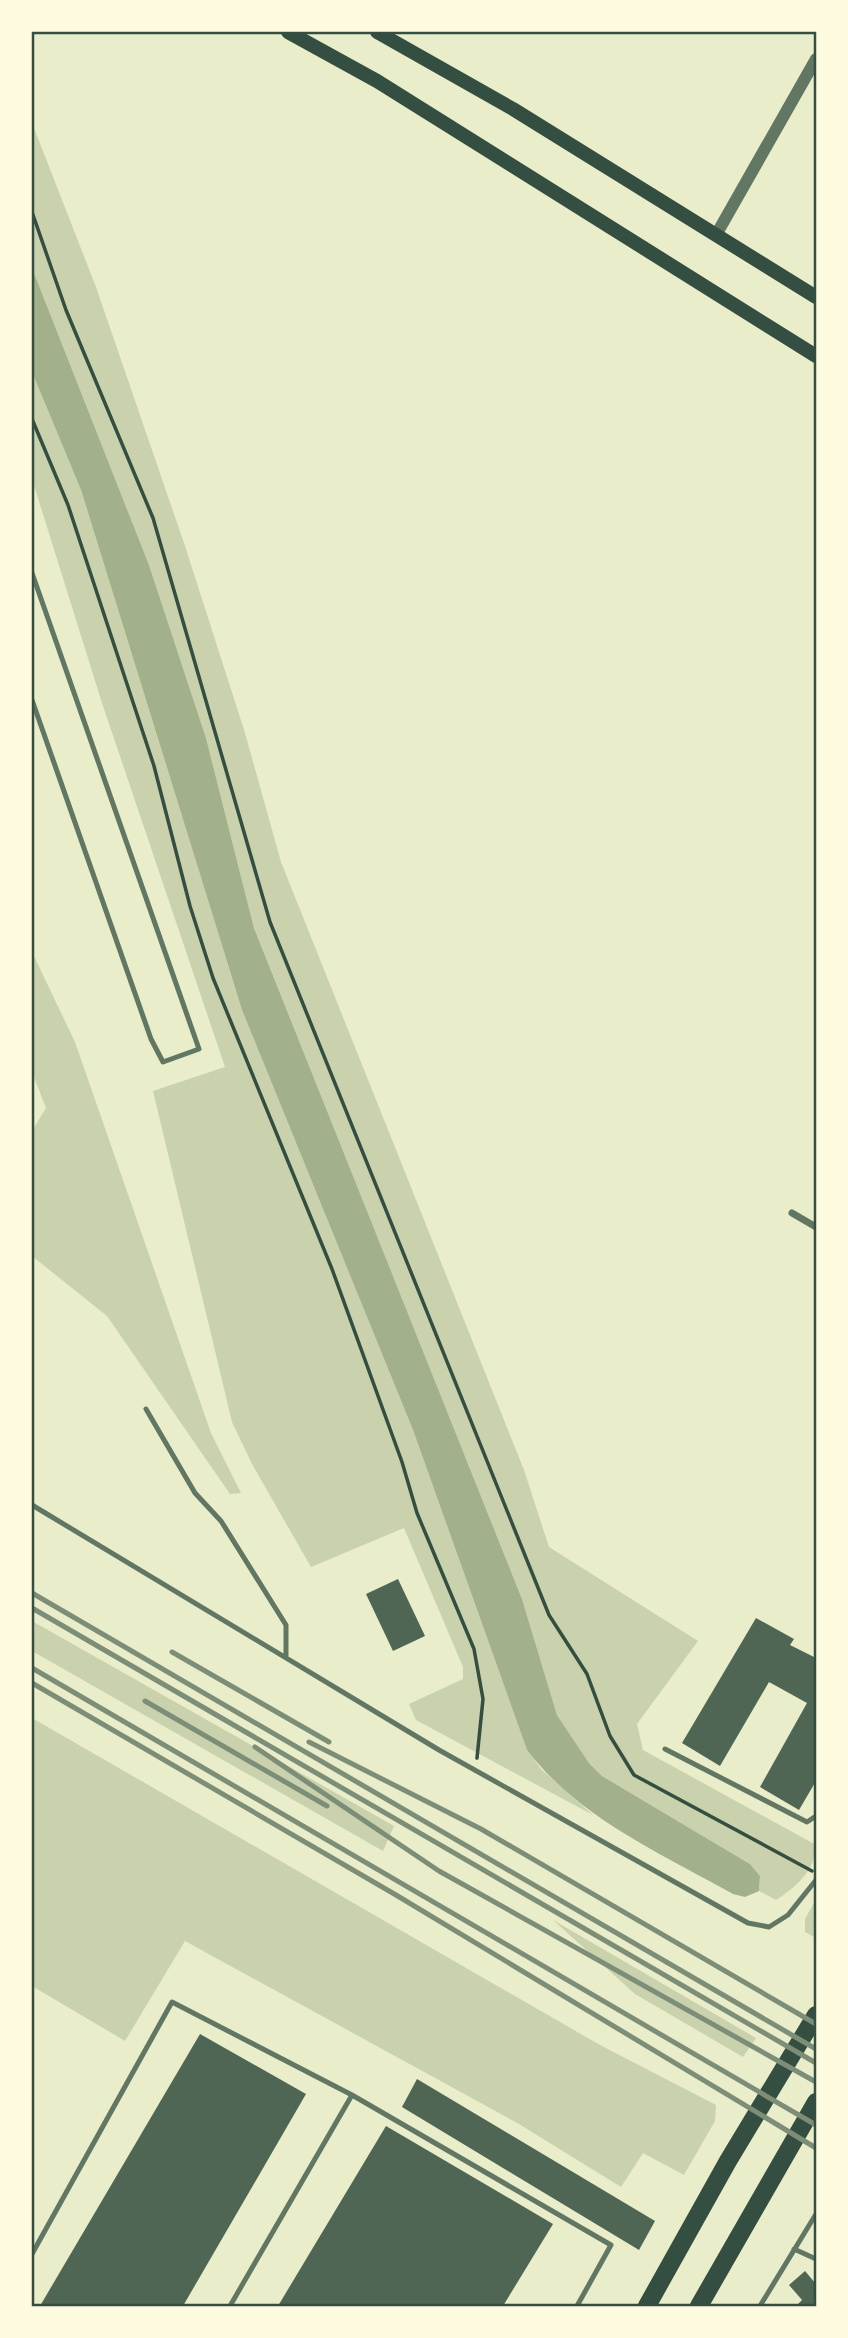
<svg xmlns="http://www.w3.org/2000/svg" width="848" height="2338" font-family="'Public Sans',sans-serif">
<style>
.green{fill:#cad2ad}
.water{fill:#a3b18a}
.building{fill:#4f6655}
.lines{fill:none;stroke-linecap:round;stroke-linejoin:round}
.path{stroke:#344e41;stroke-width:3.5}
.service{stroke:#617663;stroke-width:5}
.minor{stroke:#617663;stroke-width:7}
.tertiary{stroke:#617663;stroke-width:12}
.secondary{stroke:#344e41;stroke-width:14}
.primary{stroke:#344e41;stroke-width:18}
.rail{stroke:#7c8e77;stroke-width:5}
.neatline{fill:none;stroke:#344e41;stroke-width:2.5}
</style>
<rect width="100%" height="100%" fill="#e9edc9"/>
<path class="green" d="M32,123l64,164 89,259 60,187 36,129 243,608 25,77 149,94 -61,83 6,26 173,95c0,25 -21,43 -40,55l-17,-9 1,-15 -10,-12 -148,-88 -13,-13 -32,-48 -35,-116 -268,-671 -48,-190 -57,-173 -117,-297z
M32,372l49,118 161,520 171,420 114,320 14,19 52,46 -177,-95 -7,-16 54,-25v-12l-59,-139 -93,39 -59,-103 -20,-42 -79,-331 72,-24 -123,-364 -70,-224z
M32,952l43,90 136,391 30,60 -11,1 -123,-178 -75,-60v-125l14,-23 -14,-36z
M32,1621l362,205 -11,25 -351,-200z
M32,1718l568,327 116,60 -1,16 -31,54 -41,-22 -22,34 -102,-63 -334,-183 -60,100 -93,-55z
M816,1899v39l-11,-6v-13z
M553,1920l203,118 -13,19 -108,-63z"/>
<path class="water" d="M32,268l117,297 57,173 48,190 268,671 35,116 32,48 13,13 148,88 10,12 -1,15 -14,6 -12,-3c-73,-41 -154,-76 -206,-144l-114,-320 -171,-420 -161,-520 -49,-118z"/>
<path class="building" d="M398,1579l27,57 -32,15 -27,-57z
M756,1618l38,21 -4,6 26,13v123l-17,29 -39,-23 47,-84 -38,-21 -49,84 -38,-23z
M200,2034l106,60 -123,212h-143z
M417,2079l238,142 -16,29 -237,-143z
M386,2126l167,98 -50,82h-225z
M805,2271l11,13v22h-20l6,-6 -13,-15z"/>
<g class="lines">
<path class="path" d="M32,212l34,98 87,208 117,404 279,693 38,59 23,62 24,39 178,96
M32,419l36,86 86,261 36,140 23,72 119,291 70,193 15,51 57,136 9,50 -6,59"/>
<path class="service" d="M32,573l167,476 -36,13 -12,-23 -119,-339
M146,1409l49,84 26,28 65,104v30
M32,1505l407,245 309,173 21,4 19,-12 28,-35
M665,1749l142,73 9,-6
M794,2249l22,10
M32,2254l140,-252 180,93 259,150 -34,61
M230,2306l122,-211
M760,2306l56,-92"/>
<path class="minor" d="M792,1213l24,14"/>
<path class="tertiary" d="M716,235l100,-176"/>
<path class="secondary" d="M288,32l89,49 439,275
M377,32l136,77 303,188"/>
<path class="primary" d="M647,2306l81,-145 88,-146
M699,2306l117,-204"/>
<path class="rail" d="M32,1593l784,456
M32,1608l784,455
M172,1652l157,90
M32,1668l784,457
M32,1683l364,212 420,253
M145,1701l182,105
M309,1742l172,87 335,195
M255,1747l184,124 377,211"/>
</g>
<rect width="848" height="2338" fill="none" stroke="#fefae0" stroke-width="66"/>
<rect x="33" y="33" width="782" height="2272" class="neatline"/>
</svg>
